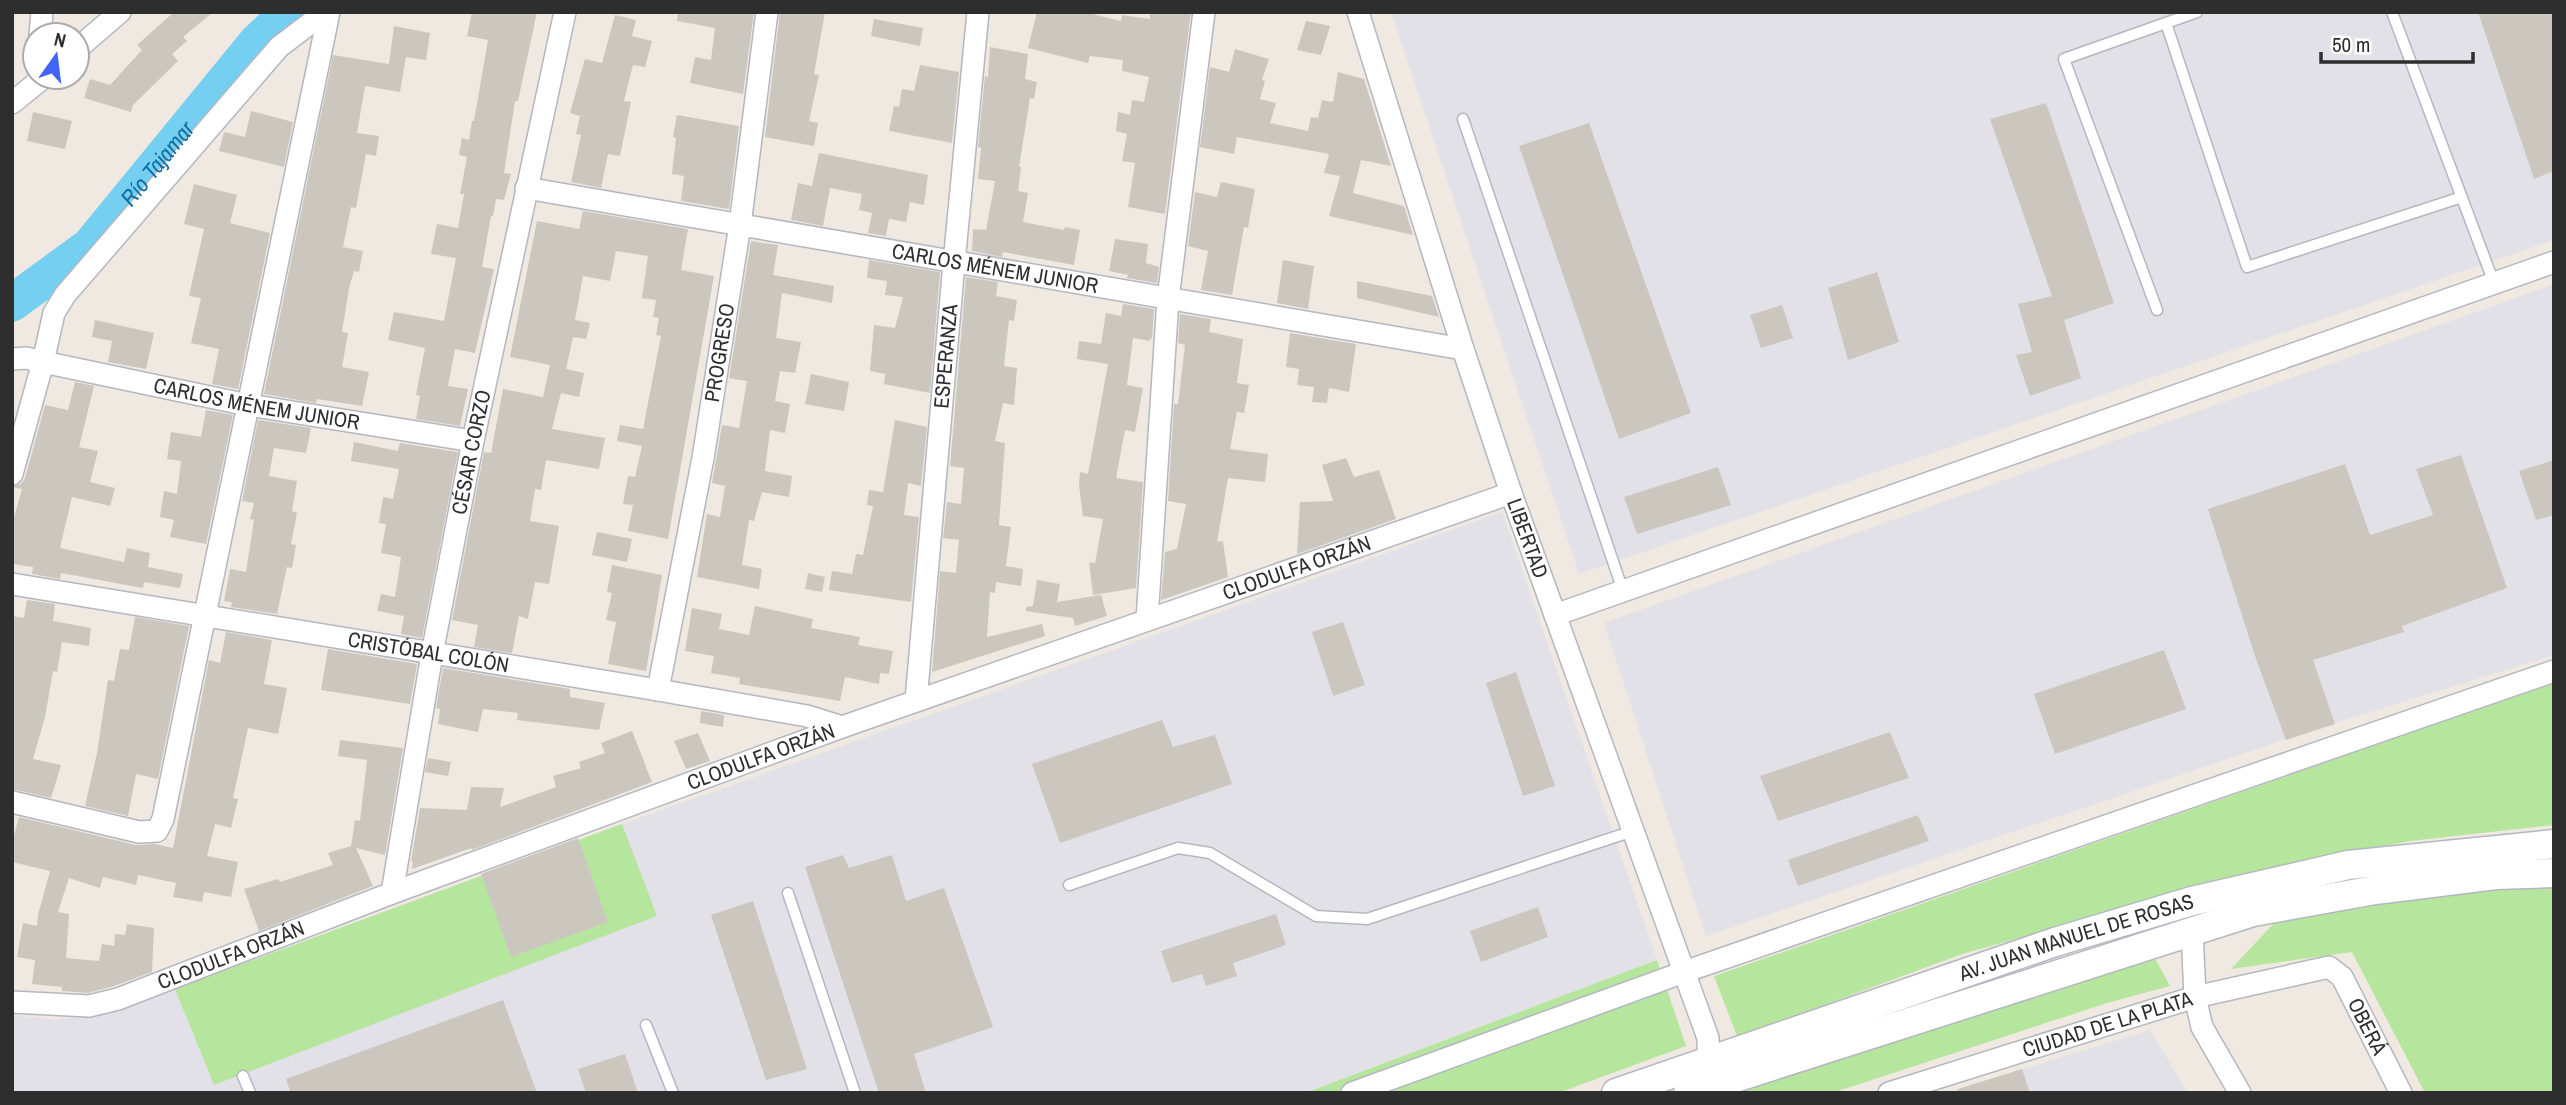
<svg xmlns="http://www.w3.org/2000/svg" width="2566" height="1105" font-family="'Archivo Narrow',sans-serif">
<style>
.industrial{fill:#e3e1e8}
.green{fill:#b6e59e}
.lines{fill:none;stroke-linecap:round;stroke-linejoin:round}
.river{stroke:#75cff0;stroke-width:37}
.building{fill:#cbc7bf}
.service-casing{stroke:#b4b7c1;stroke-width:13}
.minor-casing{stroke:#b4b7c1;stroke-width:24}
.secondary-casing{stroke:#b4b7c1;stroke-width:31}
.service{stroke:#fff;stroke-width:10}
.minor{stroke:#fff;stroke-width:21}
.secondary{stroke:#fff;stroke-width:28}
.labels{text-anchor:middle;stroke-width:7;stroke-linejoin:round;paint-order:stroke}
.street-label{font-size:21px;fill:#2e2e2e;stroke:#fff}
.water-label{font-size:23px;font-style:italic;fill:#0d6fa3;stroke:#fff}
</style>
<rect width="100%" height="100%" fill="#efe9e1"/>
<path class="industrial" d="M1391,12h1163v228l-975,334z
M2554,284v371l-235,73 -613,208 -102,-313z
M1502,512l155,448 -352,133h-1293v-78l45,5 60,-10 505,-186z
M2150,1030l38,63h-243z"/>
<path class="green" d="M2554,683v142l-144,16 -138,27 -310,86 -167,62 -58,20 -23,-60z
M622,824l35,92 -443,169 -39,-96z
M2554,882v211h-129l-73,-141 -121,17 45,-48 87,-13 102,-19z
M2152,953l18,33 -63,17 -275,90h-108z
M1657,960l29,86 -128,47h-253z"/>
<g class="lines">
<path class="river" id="s1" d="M12,303l78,-57 167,-204 32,-30"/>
</g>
<path class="building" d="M174,12h39l-30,25 4,4 -15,13 6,7 -45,44 -2,7 -47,-14 6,-19 20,6 32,-35 -5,-5z
M472,12h65l-19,89h-3l-11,72 7,1 -7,26 -8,-1 -3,17h-2l-9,51 12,2 -19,84 -20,-4 -7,37 20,3 -8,37 -44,-7 4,-23 -4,-1 9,-47 -37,-8 6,-28 50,9 12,-63 -25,-4 6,-30 21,4 6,-34h-4l7,-37 -8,-2 3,-17 7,2 3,-19h2l14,-81 -21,-4z
M678,12h76l-11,82 -53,-11 5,-26 16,3 4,-32 -38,-7z
M780,12h45l-11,62 5,1 -10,46 9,2 -4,23 -49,-9z
M1037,12h47l37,9 1,-6 28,4v-7h41l-26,202 -37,-7 7,-44 -13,-2 5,-27 -11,-3 2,-19 12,3 2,-15 12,2 5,-25 -27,-6 1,-11 -33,-4 -2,7 -60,-15z
M2478,12h76v159l-20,8z
M615,15l21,5 -4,16 20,5 -7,26 -12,-2 -9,36 7,1 -11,54 -12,-2 -7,34 -30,-6 10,-47 -5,-1 4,-18 -10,-3 15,-54 17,4z
M874,19l49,9 -3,18 -49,-10z
M1306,21l24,5 -9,29 -24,-5z
M394,26l36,7 -4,27 -20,-3 -6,35 -35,-6 -8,47 22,3 -3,20 -10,-2 -10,54 -5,-1 -8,40 20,4 -4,21 -5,-1 -5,17 -7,44 6,1 -6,34 27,5 -7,34 -45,-7 -1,4 -52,-9 69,-339 56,9z
M990,47l38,7 -3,25 12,3 -3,17 -4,-1 -11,69h2l-3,24 10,2 -5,29 41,8 1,-3 15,3 -6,35 -71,-13 -1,5 -30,-6 1,-22 13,1 9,-49 -17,-2 3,-31 -3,-1 7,-71 3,1z
M1235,49l34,10 -7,21 3,1 -5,18 16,4 -6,20 38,8 3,-14 7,1 4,-18 11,2 5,-30 26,7 27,87 -30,-6 -8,33 51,13 9,29 -84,-19 11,-40 -16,-3 5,-19 -92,-17 -3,17 -34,-7 10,-80 19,5z
M920,65l39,7 -7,71 -63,-12 5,-25 5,1 3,-18 12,2z
M2046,103l68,200 -50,17 17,58 -51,18 -14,-41 16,-3 -14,-48 34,-8 -62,-177z
M251,111l42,11 -9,45 -65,-16 5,-19 21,5z
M33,112l39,9 -7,28 -38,-8z
M677,115l62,11 -10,83 -48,-8 3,-25 -12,-2 4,-36 -3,-1z
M1589,123l102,290 -72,26 -100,-293z
M819,153l109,22 -4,30 -14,-3 -4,20 -17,-3 -3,17 -18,-3 4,-20 -13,-3 3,-16 -32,-6 -7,38 -32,-6 7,-37 14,3z
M1221,182l34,7 -7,39 -4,-1 -12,68 -31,-5 7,-39 -20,-5 7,-54 22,5z
M194,184l43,11 -7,28 40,10 -32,156 -26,-5 7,-35 -28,-6 10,-45 -12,-2 15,-67 -20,-5z
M583,211l105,18 -7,41 33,6 -46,263 -40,-8 5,-26 -10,-1 5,-28 7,1 7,-31 -25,-5 3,-16 23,4 18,-93 -5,-1 3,-17 -6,-1 3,-17 -14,-2 6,-42 -32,-5 -6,30 -27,-5 -8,44 15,3 -4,16 -13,-2 -7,32 18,4 -5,24 -18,-4 -9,36 53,9 -6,31 -53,-9 -5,30 -6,-1 -5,32 29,5 -10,58 -14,-2 -7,37 -9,-3 -7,37 -38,-6 4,-22 -26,-5 32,-168 7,1 12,-64 40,8 7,-32 -40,-8 27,-136 42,8z
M1115,239l33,5 -2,19 13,4 -2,16 -30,-5 1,-3 -19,-4z
M751,241l27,4 -5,30 61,11 -2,17 -50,-10 -6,45 25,4 -6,31 -15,-2 -5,30 15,3 -5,29 -15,-3 -5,41 27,5 -3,21 -27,-5 -8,29 -5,-1 -7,45 20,4 -3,20 -62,-12 10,-63 13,3 5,-31 -13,-3 10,-58 17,3 8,-47 -18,-3z
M869,260l71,12 -10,121 -46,-9 1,-10 -15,-3 4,-46 21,3 8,-31 -18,-2 2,-14 -20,-3z
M1283,260l31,6 -6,43 -31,-6z
M1877,272l22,70 -51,18 -20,-72z
M966,277l32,5 -2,14 21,4 -3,21 -5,-1 -5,46 13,2 -3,37 -11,-2 -8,38 10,2 -6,82 12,2 -5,39 17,3 -2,17 -25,-4 -1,11 -5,-1 -3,45 55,-13 3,12 -113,36 8,-101 16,2 3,-33 -16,-2 4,-36 14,2 3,-36 -14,-2z
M1357,281l75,15 7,21 -82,-19z
M1123,304l31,5 -2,30 -2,-1v3l-17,-3 -6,47 16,3 -8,44 -10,-2 -9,48 27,4 -7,106 -43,7 -4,-33 6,1 8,-44 -20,-3 -4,-31 1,-13 8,2 20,-110 -31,-5 2,-18 22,3 5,-31 15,3z
M1782,305l11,33 -32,10 -11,-33z
M1180,314l31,5 -2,13 34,7 -6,44 12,2 -5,28 -7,-1 -7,37 38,5 -3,28 -37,-4 -11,64 6,-1 5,36 -67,23 4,-48 12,-3 9,-45 -18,-3 6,-97h4l7,-59 -7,-2z
M95,320l59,13 -8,36 -38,-7 4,-21 -20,-4z
M1290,333l66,11 -7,48 -20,-4 -2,15 -15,-1 2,-15 -17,-2 2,-16 -13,-2z
M811,374l38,8 -5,29 -39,-7z
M75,382l19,4 -15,61 19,4 -8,31 25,6 -5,18 -38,-9 -12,51 64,14 3,-14 23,5 -2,14 35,7 -3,14 -36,-6 -1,6 -82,-15 -1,6 -28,-5 1,-7 -21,-3v-40l10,-35 -10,-2 9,-3 4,-6 20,-73 23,5z
M206,410l27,5 -27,129 -36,-7 4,-17 -14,-3 4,-26 13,3 4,-33 -14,-2 4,-27 30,5z
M258,420l53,8 -5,25 -32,-5 -5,28 28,5 -5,30 5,2 -6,31 5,1 -4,23 -5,-1 -10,47 -46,-7 1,-5 -8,-1 6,-32 16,3 8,-52 -4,-1 4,-16 -12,-2z
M895,420l32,7 -6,59 -13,-3 -4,32 15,2 -8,85 -82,-12 3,-19 20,3 4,-20 7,1 10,-49 -6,-1 2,-15 14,2z
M354,442l44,9 2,-8 58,9 -36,186 -21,-4 3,-18 -27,-5 4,-17 14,3 6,-40 -20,-4 5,-29 -7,-1 4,-26 10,2 6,-30 -48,-8z
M2461,455l46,133 -105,38 2,6 -91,28 22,64 -49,16 -31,-84 -47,-147 137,-45 25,71 63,-20 -17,-46z
M1346,458l8,19 25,-7 17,49 -99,35 3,-52 33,-1 -11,-36z
M2554,460v55l-18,5 -17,-49z
M1718,467l13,38 -94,29 -13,-37z
M597,532l35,7 -5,23 -35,-7z
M612,565l50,10 -16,96 -38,-7 8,-42 -10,-2 6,-27 -5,-1z
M808,573l17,4 -3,15 -17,-3z
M1037,580l23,4 -3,18 44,-7 6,21 -32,10 -2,-8 -47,-7v-4l7,-1z
M27,600l28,4 -2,17 38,7 -2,18 -27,-4 -5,30 -4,-1 -8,46 -12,42 28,6 -10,33 -39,-9v-173l12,2z
M755,606l58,13 -2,9 49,9 -2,8 35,6 -4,23 -9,-1 -1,11 -34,-7 -5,24 -101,-17 1,-6 -29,-5 3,-17 -29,-5 7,-43 30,6 -3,15 30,6z
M135,617l54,9 -31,153 -22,-5 -8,42 -43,-10 12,-53 11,-73 6,1 6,-32 9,1z
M1343,622l22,63 -32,11 -21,-64z
M226,632l46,8 -8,44 23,4 -9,46 -30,-6 -15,70 5,1 -7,29 -16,-4 -8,32 31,6 -7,35 -27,-5 -2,10 -29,-5 3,-14 -38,-8 -2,10 -33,-8 -3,11 -31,-10 -11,34 11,2 -3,44 33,3 3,-17 12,2 1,-12 10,1 2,-11 27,4 -2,44 -38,14 -26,7 -26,-2v-4l-30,-3 3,-24 -18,-3 6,-34 14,3 1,-11 12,-44 -38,-9v-19l7,-26 117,28 19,-1 18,4 36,-188 11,3z
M328,649l89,15 -7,40 -89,-14z
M2164,650l22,59 -131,45 -21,-60z
M443,668l127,21v8l35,6 -6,27 -82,-10 1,-7 -35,-4 -5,23 -40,-8 2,-15 -4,-1z
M1516,672l39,114 -32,10 -37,-113z
M701,711l23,4 -1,12 -23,-4z
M1162,720l11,27 42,-12 17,49 -172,59 -28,-79z
M632,731l20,51 -180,68 -1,-2 -59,21 1,-8h-2l9,-53 47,2 4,-23 33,1 -4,19 56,-20 -3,-11 28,-8 -2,-6 26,-9 -4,-10z
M1890,732l19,46 -131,43 -18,-45z
M698,733l12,28 -24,8 -12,-28z
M340,740l63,8 -18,107 -29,-7 17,38 -114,45 -15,-42 34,-10 2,3 53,-17 -5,-12 23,-7 4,-26 5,1 7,-61 -29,-4z
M428,758l23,4 -3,14 -23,-4z
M1918,815l11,26 -131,45 -10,-26z
M578,838l30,84 -97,35 -30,-83z
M843,855l6,13 43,-13 14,46 38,-13 49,139 -79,27 12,39h-47l-74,-226z
M753,901l54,168 -41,11 -55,-165z
M1538,907l10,30 -67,25 -11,-31z
M1276,914l10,31 -53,18 4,13 -31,10 -4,-12 -30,9 -11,-32z
M503,1000l34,93h-246l-5,-14z
M625,1054l13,39h-52l-8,-24z
M2022,1069l8,24h-72v-4z"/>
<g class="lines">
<g class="service-casing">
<path id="service" d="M2392,12l102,271
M2166,23l81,244 215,-70
M1463,119l160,472
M2157,310l-93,-251 133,-47
M1069,885l109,-37 32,5 106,63 51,3 266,-88
M788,893l67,200
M646,1025l27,68
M243,1076l7,17"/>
</g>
<g class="minor-casing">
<g id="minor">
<path id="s2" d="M1358,12l105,337 48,144 197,545 1,35"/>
<path d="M40,35l2,-23"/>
<path d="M77,49l43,-37"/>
<path d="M12,103l32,-26"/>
<path id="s3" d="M526,188l937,161"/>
<path d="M12,359l14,-1 17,4 11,-49 11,-18 214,-248 46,-35"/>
<path id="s4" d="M12,474l31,-112 205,43 225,36"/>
<path id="s5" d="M12,584l646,106 149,26 35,11"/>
<path d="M1555,615l999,-353"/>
<path d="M1147,620l21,-321 36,-287"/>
<path id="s6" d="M658,690l45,-232 37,-233 27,-213"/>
<path id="s7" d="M916,701l38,-438 24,-251"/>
<path d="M12,802l127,30 18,-1 6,-12 166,-807"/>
<path id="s8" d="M392,893l40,-239 41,-213 92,-429"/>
<path d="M2192,931l3,66 7,30 38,66"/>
<path id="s9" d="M12,1002l77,4 29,-7 274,-106 450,-166 669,-234"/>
<path d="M1352,1093l332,-121 870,-301"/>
<path id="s10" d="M1889,1093l306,-96 134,-30 13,10 59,116"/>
</g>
</g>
<g class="secondary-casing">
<g id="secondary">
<path id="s11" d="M1616,1093l439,-151 137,-41 156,-36 206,-21"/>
<path d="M1688,1093l565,-181 122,-22 121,-15 58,-2"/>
</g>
</g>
<use href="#service" class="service"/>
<use href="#minor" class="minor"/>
<use href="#secondary" class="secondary"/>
</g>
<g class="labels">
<g class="street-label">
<text dy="7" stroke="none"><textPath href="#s3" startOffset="476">CARLOS MÉNEM JUNIOR</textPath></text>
<text dy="7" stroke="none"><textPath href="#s6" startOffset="343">PROGRESO</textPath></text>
<text dy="7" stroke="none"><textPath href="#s7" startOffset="346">ESPERANZA</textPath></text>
<text dy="7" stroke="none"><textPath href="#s4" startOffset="334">CARLOS MÉNEM JUNIOR</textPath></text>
<text dy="7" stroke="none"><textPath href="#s8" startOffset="448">CÉSAR CORZO</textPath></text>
<text dy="7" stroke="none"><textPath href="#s2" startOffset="553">LIBERTAD</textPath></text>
<text dy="7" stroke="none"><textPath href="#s9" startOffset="1362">CLODULFA ORZÁN</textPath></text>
<text dy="7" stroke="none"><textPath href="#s5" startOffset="422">CRISTÓBAL COLÓN</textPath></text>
<text dy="7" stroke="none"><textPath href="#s9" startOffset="794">CLODULFA ORZÁN</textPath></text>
<text dy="7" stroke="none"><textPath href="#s11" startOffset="486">AV. JUAN MANUEL DE ROSAS</textPath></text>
<text dy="7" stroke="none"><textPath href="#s9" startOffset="228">CLODULFA ORZÁN</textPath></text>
<text dy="7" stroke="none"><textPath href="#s10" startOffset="229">CIUDAD DE LA PLATA</textPath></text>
<text dy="7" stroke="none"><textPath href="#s10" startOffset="530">OBERÁ</textPath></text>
</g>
<g class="water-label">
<text dy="8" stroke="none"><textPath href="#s1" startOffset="203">Río Tajamar</textPath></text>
</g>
</g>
<rect width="2566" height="1105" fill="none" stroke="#2e2e2e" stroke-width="28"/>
<g transform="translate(56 56) rotate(14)"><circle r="33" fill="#ffffff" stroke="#ababab" stroke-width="2"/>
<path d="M0-5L12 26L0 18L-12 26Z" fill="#4264fb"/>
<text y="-10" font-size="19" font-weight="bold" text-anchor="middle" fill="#2e2e2e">N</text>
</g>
<path d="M2321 52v10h152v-10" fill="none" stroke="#2e2e2e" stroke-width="3.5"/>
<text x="2332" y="52" font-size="21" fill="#2e2e2e" stroke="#ffffff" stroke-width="5" paint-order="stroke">50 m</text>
</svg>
